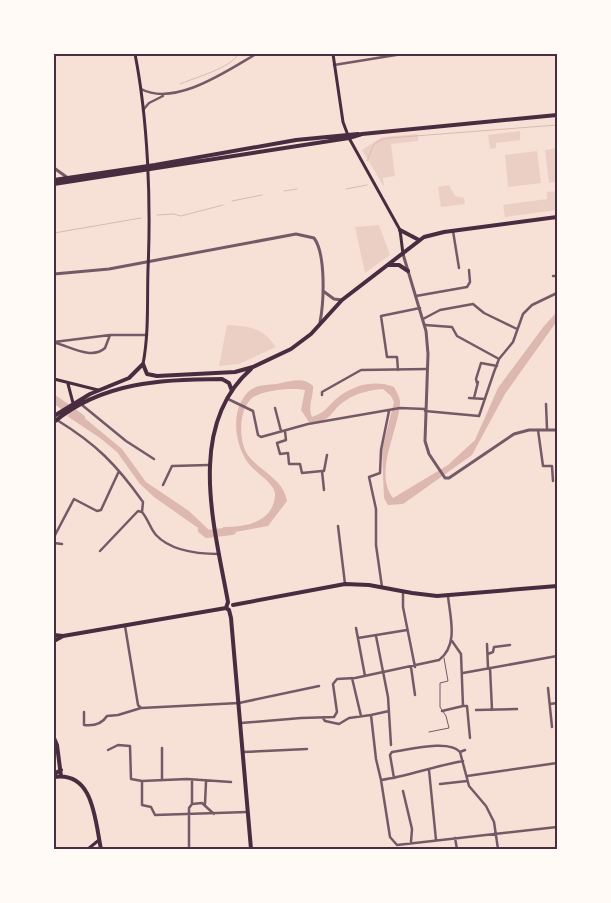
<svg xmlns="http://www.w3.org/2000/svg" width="611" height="903" font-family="Roboto,sans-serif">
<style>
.green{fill:#ebcfc5}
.water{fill:#dcb8b0}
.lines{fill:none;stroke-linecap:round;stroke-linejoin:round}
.stream{stroke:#dcb8b0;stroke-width:1}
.river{stroke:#dcb8b0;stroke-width:8}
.service{stroke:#755966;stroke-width:1}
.minor{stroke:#755966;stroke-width:2.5}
.tertiary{stroke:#755966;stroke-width:3}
.secondary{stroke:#4a2c40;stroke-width:3}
.primary{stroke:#4a2c40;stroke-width:4}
.neatline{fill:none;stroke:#4a2c40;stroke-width:2}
</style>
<rect width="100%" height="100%" fill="#f7e1d7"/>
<path class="green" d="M520,131v9l-24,3v5l-6,1 -2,-14z
M418,134v7l-27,3 4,32 -12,2 1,9 -22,-37 20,-13z
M557,148v34l-8,1 -4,-33z
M537,151l4,32 -33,4 -3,-32z
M449,185l6,11 9,2 1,6 -24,3 -3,-20z
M557,191v19l-52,7 -2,-12 44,-6v-7z
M379,225l11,30 -25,18 -10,-46z
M227,325c23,2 34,1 49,22l-37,17 -20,2z"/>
<path class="water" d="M557,312v9l-52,73 -33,61 -69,49 -15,1 -4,-7 -2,-48 12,-48 -3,-6 -8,-7c-14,1 -27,4 -38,12 -16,10 -12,22 -36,21l-8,-12 4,-20c-12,-3 -47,0 -55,10 -11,12 -11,38 -4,52 10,18 37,25 41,49l-19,25 -44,8 -1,-7c19,0 45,-3 51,-25 1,-6 2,-9 -1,-14 -7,-11 -20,-17 -27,-28 -12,-19 -15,-51 2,-68 9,-9 22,-6 33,-9 11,-2 23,-6 32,3 1,11 -6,19 -1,31 14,-5 14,-9 24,-18 16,-14 39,-20 58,-12 2,4 6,10 6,15 -1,28 -27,71 -7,96l55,-33 27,-25 23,-52 46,-62z
M76,411l46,38 24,33 43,29 20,19 2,7 -57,-40 -14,-13 -23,-32 -17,-14 -33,-22z"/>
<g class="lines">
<path class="stream" d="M180,84c14,-6 53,-17 58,-30
M367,161c7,-14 3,-19 22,-23l168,-13
M346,189l21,-4
M284,191l13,-2
M232,201l30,-6
M157,215l17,-1 7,2 42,-11
M54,233l87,-15"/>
<path class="river" d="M54,399l27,19
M202,530l5,4 25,-3"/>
<path class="service" d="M429,732l20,-4 -3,-12 -6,-9v-24l8,-2 -4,-23"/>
<path class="minor" d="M334,65l68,-11
M141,89c34,18 86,-18 115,-35
M143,110l6,-7 14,-7
M453,231l6,37
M553,276h4
M416,296l51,-9 3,-5 -1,-12
M423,319l17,-9 33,-6 11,9 33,16
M425,325l27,2 5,9 42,23
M54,342l56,-7h37
M56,343c15,4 36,17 49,5l5,-13
M398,370l-1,-13h-10l-6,-41 39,-8
M477,383l-1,-4 5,-16 16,3
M322,395v-3l39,-22 66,-1
M469,398l16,1
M474,398l4,-16
M228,399l25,12 5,24 3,2 47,-13 92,-16 25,1
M546,404l1,25
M82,405l44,36 28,18
M275,408l6,23
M425,411l54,5 15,-44 5,-13 14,-17 10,-28 9,-9 25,-12
M57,420c39,24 59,44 86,82l-1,10
M538,430l5,36h9l1,15
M285,431l1,9 -9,3 3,11 8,-1 1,11h11l2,9 20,-2 2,19
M322,471h2l3,-16
M163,485l9,-19 37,-1
M338,526l7,58
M54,537l20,-38 23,12 4,-1 18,-39
M54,543l8,1
M100,551l38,-40 4,1c6,7 8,16 14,23 15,16 43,19 63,19
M382,587l-6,-42v-36l-7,-32 11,-4 1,-23 8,-39
M403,592v15l12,60
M125,626l13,79 3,3
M356,628l9,48
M376,636l12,61 3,48
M358,638l49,-8
M452,641l9,13 2,52h4l3,32
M487,644l1,24
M488,654l5,-2 1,-5 16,-2
M411,667l4,28
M490,668l2,42
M463,673l94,-17
M352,678l9,38
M548,688l4,39
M550,704l7,-1
M476,710l41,-1
M442,711l21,-5
M84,712v13c9,1 18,-1 23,-9l11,-1 23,-7 98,-5 80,-17
M323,718l2,3 14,3 10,-6 22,-3
M241,723l60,-5 33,-1 3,-5 -4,-28 4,-5 18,-1 84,-18c20,-15 11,-43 9,-64
M108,750l10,-5 12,1 1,33 11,2
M243,752l64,-3
M460,752l5,-2
M429,770l7,70
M467,776l90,-13
M394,778l-4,-23 2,-3c16,-2 57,-13 68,0l9,34 17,20 8,16 4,27
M162,780v-32
M381,780l-5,-21 -5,-44 18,-4
M192,781v23
M231,782l-44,-3 -45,2v24l9,2 4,8 92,-3
M440,784l27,-3
M403,791l9,38 -1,13
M205,804l1,-22
M455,838l2,11
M397,845l160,-18
M397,845l-7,-8 -9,-57c28,-4 53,-14 82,-19
M189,849v-41l3,-4 10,-1 12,11"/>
<path class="tertiary" d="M54,168l14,10
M403,254l23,77 2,23 -3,87 4,13 16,24h4l65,-44 15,-4h28
M54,274l55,-5 187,-35 18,4c12,16 10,64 6,84
M323,291l11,8 8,1"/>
<path class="secondary" d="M135,54c13,66 16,148 13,215 -1,32 1,64 -5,95
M333,54l10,68 6,16 51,92 3,24
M54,379l44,11
M68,384l5,19
M88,849l11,-9"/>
<path class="primary" d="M54,180l101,-15 141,-25 62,-6
M54,184l295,-46 13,-4 195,-19
M400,230l19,10
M389,265h10l9,6
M143,364l4,10 10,2 78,-4 18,-5 38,-18 20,-15 31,-34 82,-63 20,-5 113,-15
M54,416l36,-22 39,-16 14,-14
M54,422c48,-40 109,-43 168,-43l7,4 3,8
M233,605l112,-21 24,1 43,8 25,3 120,-10
M226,608l2,-6c-13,-73 -43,-175 23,-233
M226,608l3,2 2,8 20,231
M54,635l9,1
M54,641l9,-5 163,-28
M54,738l3,7 4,31
M54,774l7,-4
M54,777c40,-6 41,44 47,72"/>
</g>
<rect width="611" height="903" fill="none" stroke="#fffaf5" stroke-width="110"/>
<rect x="55" y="55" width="501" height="793" class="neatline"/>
</svg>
